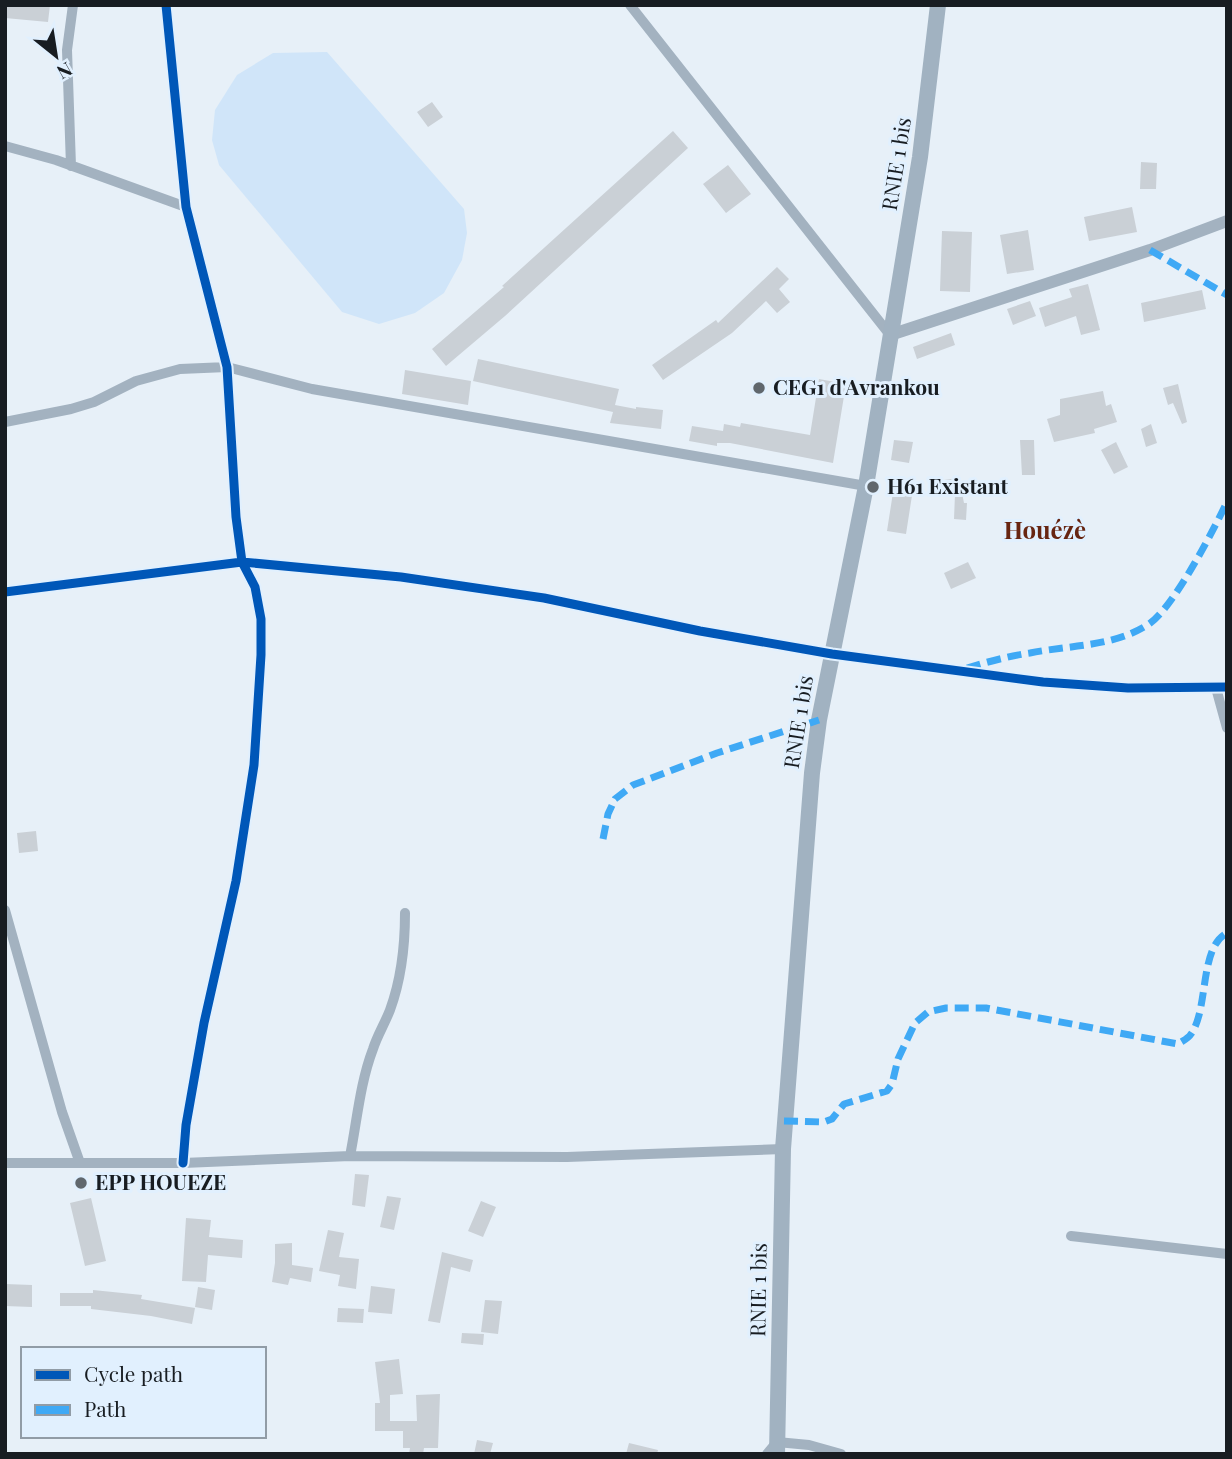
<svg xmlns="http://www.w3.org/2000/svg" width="1232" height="1459" font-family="'Playfair Display',serif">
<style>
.green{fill:#d0e5f9}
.building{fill:#cad0d6}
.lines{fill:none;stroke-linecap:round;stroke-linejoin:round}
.minor{stroke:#a3b2c0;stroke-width:10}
.tertiary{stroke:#a3b2c0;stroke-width:12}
.primary{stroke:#a1b2c1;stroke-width:16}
.quiet{stroke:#3fa9f5;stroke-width:7;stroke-dasharray:14 7;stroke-linecap:butt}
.cycleway-casing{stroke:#e1f0fe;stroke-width:13}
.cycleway{stroke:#0057b8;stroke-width:9}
.poi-dot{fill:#60676d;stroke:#e1f0fe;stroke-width:2.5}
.labels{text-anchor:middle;stroke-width:6;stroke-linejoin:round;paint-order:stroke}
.street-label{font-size:21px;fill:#181d22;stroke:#e1f0fe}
.poi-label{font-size:21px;font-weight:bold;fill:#181d22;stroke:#e1f0fe;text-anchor:start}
.quarter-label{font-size:24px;font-weight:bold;fill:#672511;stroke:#e1f0fe}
</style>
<rect width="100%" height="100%" fill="#e7f0f8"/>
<path class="green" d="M327,52l137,157 3,24 -5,27 -18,33 -29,20 -36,11 -37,-12 -123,-147 -7,-25 3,-30 22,-35 36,-22z"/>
<path class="building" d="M5,5h45l-2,17 -43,-4z
M432,102l11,15 -15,10 -11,-15z
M673,131l15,17 -183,168 -59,50 -14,-17 72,-62 -2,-1z
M1141,162l16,1 -1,26h-16z
M728,165l23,29 -25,19 -23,-29z
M1132,207l5,25 -48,9 -5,-24z
M1028,230l6,40 -27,4 -7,-39z
M942,231l30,1 -2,60 -30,-1z
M777,267l12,12 -10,10 11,13 -13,11 -11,-12 -34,32 -69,47 -11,-15 64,-45 2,3z
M1088,284l12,46 -19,5 -5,-19 -31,11 -6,-19 33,-11 -3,-8z
M1202,290l4,19 -62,13 -3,-19z
M1030,301l6,15 -23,9 -6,-16z
M951,333l4,12 -38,14 -4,-12z
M478,359l141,30 -4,16 21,4v-2l27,3 -2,19 -51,-6 3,-11 -140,-31z
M405,370l66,11 -3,24 -66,-11z
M819,379l27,5 -13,79 -103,-20h-13v3l-28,-5 3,-15 31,5 1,-7 16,3 1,-4 69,12z
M1178,384l9,38 -5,2 -9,-21 -5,2 -5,-17z
M1103,391l3,15 5,-2 6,18 -23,7 1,4 -41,9 -7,-23 13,-4v-16z
M1151,424l6,19 -11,4 -5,-18z
M894,440l19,2 -4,21 -18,-3z
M1020,440h14l1,35h-13z
M1116,442l12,25 -14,7 -13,-24z
M959,478l5,25h3l-1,17 -12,-1 1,-25 -8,2 -3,-16z
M894,486l19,3 -7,45 -19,-3z
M968,562l8,16 -25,11 -7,-16z
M36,831l2,20 -19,2 -2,-20z
M355,1174l14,1 -4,32 -13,-2z
M387,1196l14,2 -7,32 -14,-3z
M91,1198l15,63 -21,5 -15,-63z
M481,1201l15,6 -13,30 -15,-6z
M186,1218l25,2 -2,17 34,3 -1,18 -34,-3 -2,27 -24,-1z
M328,1230l16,3 -5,24 20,2 -3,30 -18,-3 2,-11 -21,-4z
M292,1243v22l21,3 -2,14 -21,-4 -2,7 -16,-3 3,-19v-19z
M442,1252l31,8 -3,12 -19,-5 -11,56 -12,-2z
M5,1284l27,1v22l-27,-1z
M371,1286l24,3 -3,25 -24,-2z
M198,1287l17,3 -3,20 -17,-3z
M93,1290l49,5 -1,4 54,9 -3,16 -41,-8 -60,-7v-3h-31v-13h33z
M485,1300l17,1 -4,33 -17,-2z
M338,1308l26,1 -1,14 -26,-1z
M462,1333l22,1 -1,11 -22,-2z
M399,1359l4,35 -13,1v26h27l-1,-26 24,-1 -2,54h-14l-1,6h-14l1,-6h-7v-17h-28v-28h5l-5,-41z
M477,1440l16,3 -3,11h-16z
M629,1443l29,7 -1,4h-31z"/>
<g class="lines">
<path class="minor" d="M166,5l20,202 41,160 9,150 6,45 13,25 6,32v36l-7,110 -18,116 -32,142 -18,102 -3,38
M630,5l260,330
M5,146l51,14 130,47
M71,166l-4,-116 6,-45
M5,422l66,-13 23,-7 42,-21 44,-12 47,-2 85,22 554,97
M5,592l237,-30 159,15 143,21 156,33 132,23 211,28 85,6 99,-1
M1216,688l11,40
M5,910l57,202 18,51
M350,1156c7,-35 10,-73 23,-107 4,-13 12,-26 17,-39 11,-30 15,-65 15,-97
M5,1163h178l167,-7 217,1 216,-8
M1071,1236l156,18
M767,1454l10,-12 32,3 32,9"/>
<path class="tertiary" d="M890,335l260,-85 77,-29"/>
<path class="primary" d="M777,1454l6,-305 29,-376 7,-53 47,-234 54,-329 18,-152"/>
<path class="quiet" d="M1150,250l77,45
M967,668c20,-6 42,-12 63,-15 40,-8 84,-6 119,-29 25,-17 64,-93 78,-122
M603,839l5,-25 7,-15 18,-14 84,-32 102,-33
M784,1121l40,1 8,-3 12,-15 43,-13 5,-7 6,-25 17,-36 13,-11 18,-4h40l192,36c4,-3 10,-5 13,-10 18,-25 8,-87 36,-101"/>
<g class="cycleway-casing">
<path id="cycleway" d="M166,5l20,202 41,160 9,150 6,45 13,25 6,32v36l-7,110 -18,116 -32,142 -18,102 -3,38
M5,592l237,-30 159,15 143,21 156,33 132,23 211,28 85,6 99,-1"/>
</g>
<use href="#cycleway" class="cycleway"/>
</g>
<g class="poi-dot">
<circle cx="759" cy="388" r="7"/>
<circle cx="873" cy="487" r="7"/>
<circle cx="81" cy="1183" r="7"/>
</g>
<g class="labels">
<g class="street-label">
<text transform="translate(897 164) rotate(-81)" y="7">RNIE 1 bis</text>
<text transform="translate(799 722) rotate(-81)" y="7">RNIE 1 bis</text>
<text transform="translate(759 1290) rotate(-89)" y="7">RNIE 1 bis</text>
</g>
<g class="poi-label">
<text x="773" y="395">CEG1 d'Avrankou</text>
<text x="887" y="494">H61 Existant</text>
<text x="95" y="1190">EPP HOUEZE</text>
</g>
<g class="quarter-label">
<text x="1045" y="539">Houézè</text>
</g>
</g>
<rect width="1232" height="1459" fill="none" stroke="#181d22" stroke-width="14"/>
<rect x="21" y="1347" width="245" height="91" fill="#e1f0fe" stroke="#919ca6" stroke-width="2"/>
<rect x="35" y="1370" width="35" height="10" fill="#0057b8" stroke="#919ca6" stroke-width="2"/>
<text x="84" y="1382" font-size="21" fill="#181d22">Cycle path</text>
<rect x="35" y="1405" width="35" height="10" fill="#3fa9f5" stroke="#919ca6" stroke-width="2"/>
<text x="84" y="1417" font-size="21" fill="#181d22">Path</text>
<g transform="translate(56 56) rotate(150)" stroke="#e1f0fe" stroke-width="5" paint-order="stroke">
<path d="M0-5L12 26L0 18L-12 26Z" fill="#181d22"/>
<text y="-10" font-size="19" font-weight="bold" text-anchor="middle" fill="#181d22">N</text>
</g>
</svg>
